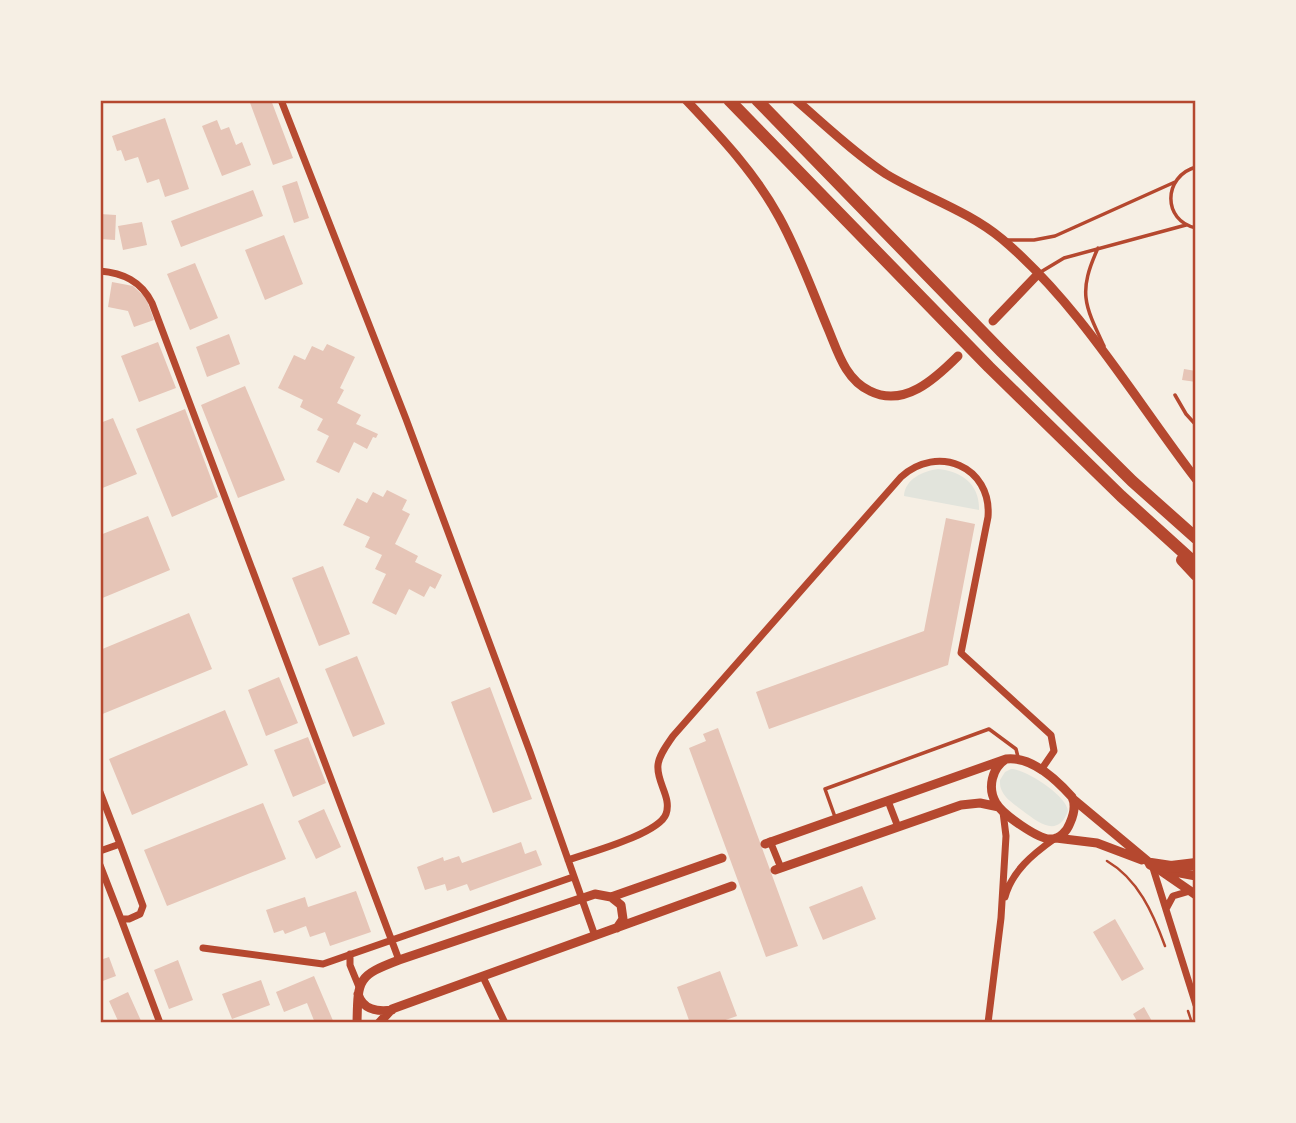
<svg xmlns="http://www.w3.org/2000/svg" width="1296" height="1123" font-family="Mulish,sans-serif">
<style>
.green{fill:#e2e4dc}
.building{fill:#e6c5b7}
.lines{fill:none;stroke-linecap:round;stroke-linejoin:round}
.path{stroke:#b5482f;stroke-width:2.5}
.service{stroke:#b5482f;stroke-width:3.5}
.minor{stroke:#b5482f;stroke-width:7}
.tertiary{stroke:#b5482f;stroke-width:9}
.trunk{stroke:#b5482f;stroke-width:12}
.neatline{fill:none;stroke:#b5482f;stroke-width:2.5}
</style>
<rect width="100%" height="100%" fill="#f6efe4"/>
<path class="green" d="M938,469c23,2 42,15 41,41l-75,-14c1,-17 19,-25 34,-27z
M1011,769c15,0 56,27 57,42 -10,27 -29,12 -45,0 -7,-6 -17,-11 -21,-20 -2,-4 -2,-6 -2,-11l5,-8z"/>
<path class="building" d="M249,100h22l22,58 -20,7z
M165,118l24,71 -24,8 -6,-18 -12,4 -9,-26 -13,4 -4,-11 -4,1 -5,-15z
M217,120l4,10 8,-3 7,18 6,-3 9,23 -29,11 -20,-50z
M297,181l12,37 -15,5 -12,-37z
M253,190l10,26 -82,31 -10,-26z
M100,214l16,1 -1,25 -15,-1z
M142,222l5,23 -24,5 -5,-24z
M284,235l19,49 -38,16 -20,-50z
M195,263l23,55 -28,12 -23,-56z
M112,282l21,4 13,12 8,22 -20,7 -6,-16 -20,-4z
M229,334l11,30 -33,13 -11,-30z
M158,342l18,46 -37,14 -18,-46z
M327,344l28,13 -15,31 4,2 -7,13 24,12 -5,9 22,10 -2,4 -3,-1 -6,12 -13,-7 -15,31 -23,-11 13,-26 -12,-6 6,-11 -23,-12 3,-7 -25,-12 16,-33 11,5 7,-14 11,5z
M1184,369l12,2v11l-14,-2z
M245,386l40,94 -47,18 -37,-93z
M185,409l33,88 -46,20 -36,-88z
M113,418l24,56 -37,15v-66z
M387,490l20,10 -5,10 8,4 -15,30 23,12 -3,6 27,13 -7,14 -5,-3 -6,11 -15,-8 -13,26 -24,-12 14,-29 -11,-5 7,-14 -17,-8 5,-10 -27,-12 14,-27 10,5 6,-11 10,5z
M148,516l22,54 -70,29v-64z
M946,518l29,6 -27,141 -179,64 -13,-37 168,-61z
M323,566l27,68 -31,12 -27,-68z
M189,613l23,56 -112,46v-65z
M357,656l28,68 -32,13 -28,-68z
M279,677l19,46 -32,13 -18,-46z
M490,687l42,112 -39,14 -42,-111z
M225,710l23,55 -116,50 -23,-56z
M718,728l80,218 -32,11 -77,-209 17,-7 -3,-7z
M308,737l18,46 -33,14 -19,-47z
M263,803l23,56 -119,47 -23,-56z
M324,809l17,38 -25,12 -18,-38z
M521,842l4,12 11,-4 6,15 -72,26 -3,-7 -20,7 -2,-7 -20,6 -8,-23 26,-10 1,4 15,-5 3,7z
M862,886l14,33 -53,21 -14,-33z
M356,891l15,41 -41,14 -5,-14 -15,5 -4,-11 -21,8 -2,-4 -9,3 -8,-23 39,-13 3,10z
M1115,919l29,50 -22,12 -29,-49z
M109,957l7,19 -16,6v-22z
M178,960l15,40 -24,9 -15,-39z
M720,971l17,45 -20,7h-27l-13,-36z
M314,976l20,47h-19l-8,-20 -23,9 -8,-20z
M261,980l9,25 -38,14 -10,-25z
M128,992l14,31h-23l-10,-22z
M1144,1007l9,16h-15l-5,-9z"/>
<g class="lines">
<path class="path" d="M1107,861c31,18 46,52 58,85
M1188,1011l4,12"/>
<path class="service" d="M1196,167c-33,9 -34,54 0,61
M1007,240h27l21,-4 120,-54
M1098,248c-20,44 -14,56 6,98
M1039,273l25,-15 122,-33
M1175,395l11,19 10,11
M835,817l-10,-28 164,-60 27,20 2,8"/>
<path class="minor" d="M281,100l125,319 124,333 65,184
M100,271c23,2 41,10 52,32l247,657
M100,792l20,52
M888,801l10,26
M770,841l11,27
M100,851l20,-7 23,62 -3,8 -11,5h-8l-21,-54
M568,860c20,-7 91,-26 98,-46 6,-17 -10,-32 -8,-49 1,-10 9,-20 15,-29l228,-259c36,-33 91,-11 87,40l-27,136 90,82 3,16 -13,19
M1152,865l44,140
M1005,897c7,-26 28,-43 49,-58
M1166,909l7,-13 17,-5
M121,919l39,104
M203,948l120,16 250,-87
M350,954v11l9,22
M483,977l22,46
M988,1023l13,-105 5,-82 -3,-24"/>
<path class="tertiary" d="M686,100c35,37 69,73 93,117 20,36 34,76 50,114 9,22 17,49 41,60 34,17 65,-12 88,-35
M796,100c29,25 58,53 90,74 38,23 81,36 116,65 78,66 132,159 194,240
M993,321l45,-47
M1073,799l78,65 45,31
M1056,838l41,5 45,17
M765,844l241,-85c25,-3 50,20 66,38 4,8 2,17 -2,26 -3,8 -10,16 -20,16 -12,0 -48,-25 -54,-36 -9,-15 -4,-35 10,-44
M775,870l186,-65 19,-2 19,4
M1164,870l32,6
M611,897l111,-39
M358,994c5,16 19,18 34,16
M357,1023c1,-44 0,-47 42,-63l196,-66 16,3 10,8 2,14 -6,9
M379,1023l13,-14 340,-123"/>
<path class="trunk" d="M729,100l260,267 132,129 75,68
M757,100l244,251 131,130 64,57
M1182,560l14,15
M1151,864l20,3 25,-3"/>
</g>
<rect width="1296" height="1123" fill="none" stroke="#f6efe4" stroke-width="203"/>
<rect x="102" y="102" width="1092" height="919" class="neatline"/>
</svg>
